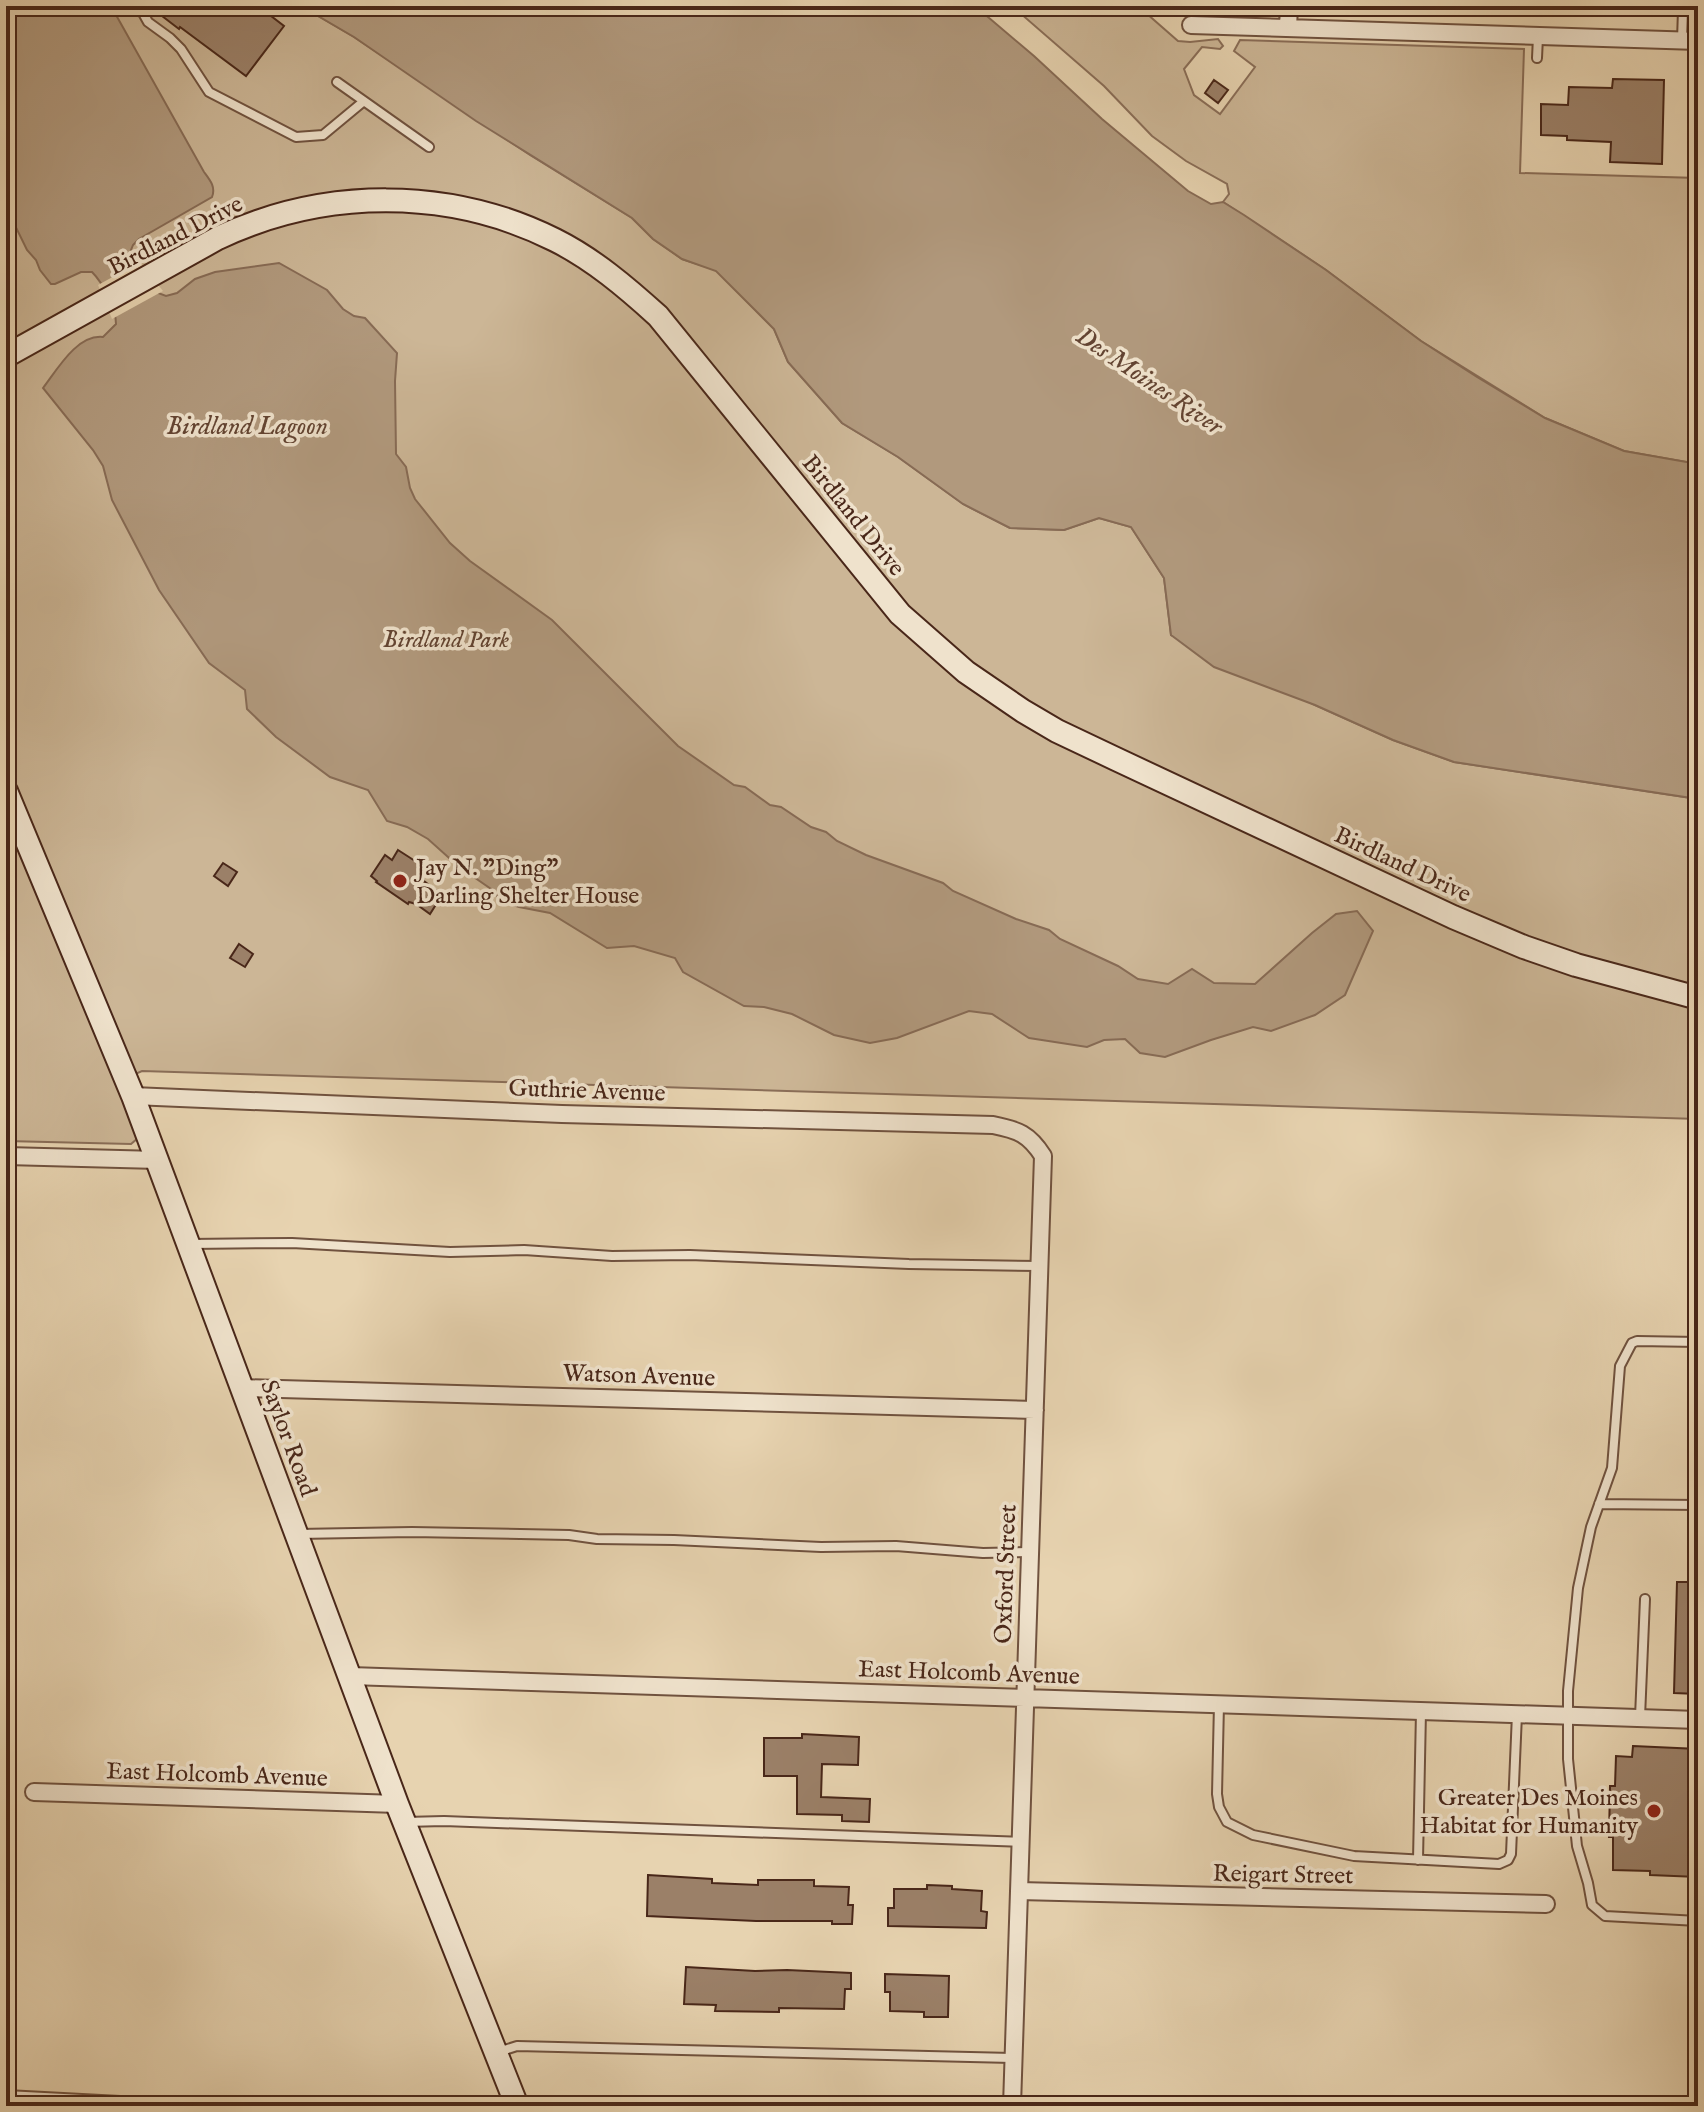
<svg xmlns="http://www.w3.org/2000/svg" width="1704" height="2112" font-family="'IM FELL English',serif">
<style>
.green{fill:#ccb696;stroke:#8a6e58;stroke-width:2}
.water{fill:#b1997d;stroke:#876b55;stroke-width:2}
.pier{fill:#e7d3b0}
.building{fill:#9b8068;stroke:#492719;stroke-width:2}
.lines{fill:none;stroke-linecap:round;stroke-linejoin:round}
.lane-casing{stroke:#70523f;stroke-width:12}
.street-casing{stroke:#70523f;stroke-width:20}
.secondary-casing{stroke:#492719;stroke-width:26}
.lane{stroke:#efe2cc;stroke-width:8}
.street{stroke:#efe2cc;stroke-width:16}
.secondary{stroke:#efe2cc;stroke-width:22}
.poi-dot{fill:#8f2418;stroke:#efe2cc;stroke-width:3}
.labels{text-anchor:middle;stroke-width:7;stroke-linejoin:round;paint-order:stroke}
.street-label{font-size:24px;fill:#492719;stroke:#efe2cc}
.park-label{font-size:24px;font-style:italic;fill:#634432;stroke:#efe2cc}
.poi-label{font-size:24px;fill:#492719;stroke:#efe2cc;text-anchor:start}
.water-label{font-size:26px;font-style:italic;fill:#634432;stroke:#efe2cc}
</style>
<rect width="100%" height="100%" fill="#e7d3b0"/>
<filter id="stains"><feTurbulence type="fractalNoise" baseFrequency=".0025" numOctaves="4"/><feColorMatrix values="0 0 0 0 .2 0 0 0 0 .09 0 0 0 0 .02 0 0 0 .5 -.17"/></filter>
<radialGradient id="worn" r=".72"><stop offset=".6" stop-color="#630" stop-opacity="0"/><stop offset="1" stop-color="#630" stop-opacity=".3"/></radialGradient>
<path class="green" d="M6,6h295l53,31 176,118 102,63 21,21 29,20 34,11 58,59 14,33 54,61 56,34 65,47 47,24 54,2 35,-12 32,9 33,51 7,57 144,70 78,35 61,22 244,37v320l-1556,-48 -16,7 12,60 -7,6 -125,-3z
M1012,6h126l40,35 12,1 28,-3 5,7 -3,3 -18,-2 -18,22 10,26 26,19 35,-47 -21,-16 6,-11 284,9 -4,124 178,5v286l-74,-13 -79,-33 -124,-77 -95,-71 -103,-68 6,-8 -2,-10 -41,-23 -34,-25 -48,-50z"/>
<path class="water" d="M6,6h105l93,166c6,8 12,15 8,25l-73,42 -6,6 -2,5 4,12 23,31 8,3 11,-3 18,-14 20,-7 64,-9 48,27 16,19 11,7 11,2 32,35 -2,28 1,73 10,13 4,21 5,11 35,44 20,18 82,59 126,126 56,39 11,2 25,18 11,2 30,20 15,5 11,9 29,14 77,28 10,8 63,28 33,11 11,9 58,27 20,13 30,5 24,-15 22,14 41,1 57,-51 24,-19 21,-3 16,20 -28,64 -30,20 -44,16 -18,-4 -42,13 -46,17 -25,-4 -15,-14 -21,1 -17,7 -58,-9 -37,-24 -23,-3 -72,27 -27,5 -36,-8 -42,-21 -28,-7 -20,-1 -61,-34 -8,-14 -41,-12 -27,2 -57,-35 -31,-6 -18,-6 -10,-12 -33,-23 -30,-27 -21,-12 -20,-6 -19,-31 -38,-13 -54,-40 -29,-28 -2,-19 -36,-27 -50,-73 -47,-90 -9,-34 -10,-16 -50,-62c14,-18 34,-54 60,-51l13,-13c0,-16 -13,-41 -24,-52h-11l-26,12h-4l-11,-14 -4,-10 -9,-10 -21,-43z
M301,6h674l59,50 68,63 86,72 23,13 12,-2 21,13 82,55 95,71 56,36 68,41 79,33 74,13v335l-244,-37 -61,-22 -78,-35 -101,-38 -43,-32 -7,-57 -33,-51 -32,-9 -35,12 -54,-2 -47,-24 -65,-47 -56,-34 -54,-61 -14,-33 -58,-58 -34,-12 -29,-20 -21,-21 -156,-97 -122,-84z"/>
<path class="pier" d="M140,262l23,29 -51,28 -14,-34z"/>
<path class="building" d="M149,6h109l26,20 -38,50 -66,-49 -1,2z
M1613,79l51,1 -2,84 -52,-2 1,-20 -44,-2v-4l-26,-1v-31l27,1 1,-18 43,1z
M1214,80l14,10 -10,13 -13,-10z
M398,850l31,20 -6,9 1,2 18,14 -12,19 -14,-10 -7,-2 -1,2 -32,-22 1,-1 -6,-5 14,-21 7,5z
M223,863l14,9 -9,14 -14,-10z
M239,944l14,10 -8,13 -15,-9z
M1677,1582h21v112l-24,-1z
M802,1734l57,3 -1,28 -36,-1 -1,33 49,2 -1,23 -27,-1v-6l-45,-1v-38h-33v-38h38z
M1633,1746l65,3v128l-48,-2v-4l-37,-1v-33h-4l1,-51h5l1,-30 16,1z
M648,1875l64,4v4l46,2v-5h56v6l35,1 -1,18h5l-1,19h-20v-3h-76l-109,-5z
M927,1885l25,1v3l30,2 -1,20 6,1 -1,16 -98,-2v-18h6v-19h33z
M686,1967l69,4 32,-1 64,3v16h-6l-1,20 -65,-1v4l-64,-1 1,-6 -32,-1z
M885,1974l64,2 -1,41h-24v-5l-34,-1v-19h-5z"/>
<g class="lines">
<g class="lane-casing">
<path id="lane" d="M139,6l9,16 22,16 11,11 28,43 87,45 27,-2 41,-34
M1683,7h15
M1682,40l1,-30
M1537,58l1,-21
M337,82l92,65
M189,1244l103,-1 158,9 74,-2 88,6 78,-1 219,9 130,2
M1698,1342l-61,-1 -5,2 -12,23 -8,102 -21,59 -13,61 -10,103v68l9,87 11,37 4,22 13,11 93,5
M1599,1504l99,1
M298,1534l114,-2 157,3 28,4 77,1 147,7 75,-1 87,7 47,-1
M1219,1704l-2,90 2,13 8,15 26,13 101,21 145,8 9,-4 3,-6 6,-140
M1640,1717l5,-118
M405,1822l39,-1 578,21
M1418,1860l3,-149
M498,2052l19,-6 495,12"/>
</g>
<g class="street-casing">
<path id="street" d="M1191,25l507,16
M1288,28l1,-22
M133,1096l429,18 431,11c25,5 36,9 50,31l-31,950
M6,1156l152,4
M242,1388l793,22
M350,1676l1348,44
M34,1792l363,12
M1019,1891l527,13
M6,2099l133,7"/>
</g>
<g class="secondary-casing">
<path id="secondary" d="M6,356l212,-118c106,-50 231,-51 337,2 38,19 71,47 103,76l242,298 66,58 57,39 34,20 59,28 337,158 71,30 52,18 122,33
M6,791l127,305 264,708 120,302"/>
</g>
<use href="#lane" class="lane"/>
<use href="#street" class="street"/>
<use href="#secondary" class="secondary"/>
</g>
<g class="poi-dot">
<circle cx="400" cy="881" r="8"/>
<circle cx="1654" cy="1811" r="8"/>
</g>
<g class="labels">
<g class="street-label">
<text transform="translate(175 235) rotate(-27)" y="8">Birdland Drive</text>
<text transform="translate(854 515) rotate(51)" y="8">Birdland Drive</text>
<text transform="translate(1403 864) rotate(25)" y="8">Birdland Drive</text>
<text transform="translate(587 1090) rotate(2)" y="8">Guthrie Avenue</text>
<text transform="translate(639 1375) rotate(2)" y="8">Watson Avenue</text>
<text transform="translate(289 1438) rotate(70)" y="8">Saylor Road</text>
<text transform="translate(1005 1574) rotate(-88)" y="8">Oxford Street</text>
<text transform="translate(969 1672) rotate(2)" y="8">East Holcomb Avenue</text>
<text transform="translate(217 1774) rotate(2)" y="8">East Holcomb Avenue</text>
<text transform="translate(1283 1874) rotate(1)" y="8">Reigart Street</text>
</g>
<g class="park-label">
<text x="446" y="647">Birdland Park</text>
</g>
<g class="poi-label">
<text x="416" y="875">Jay N. "Ding"<tspan x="416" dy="28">Darling Shelter House</tspan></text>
<text x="1638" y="1805" text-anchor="end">Greater Des Moines<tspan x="1638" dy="28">Habitat for Humanity</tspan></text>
</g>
<g class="water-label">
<text transform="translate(1150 380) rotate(34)" y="9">Des Moines River</text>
<text x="247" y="434">Birdland Lagoon</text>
</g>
</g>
<rect width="1704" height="2112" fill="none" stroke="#e7d3b0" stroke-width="32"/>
<rect x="8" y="8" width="1688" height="2096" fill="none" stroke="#492719" stroke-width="4"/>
<rect x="16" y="16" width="1672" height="2080" fill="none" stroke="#492719" stroke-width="2"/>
<rect width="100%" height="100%" filter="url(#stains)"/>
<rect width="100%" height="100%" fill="url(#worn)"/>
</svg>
